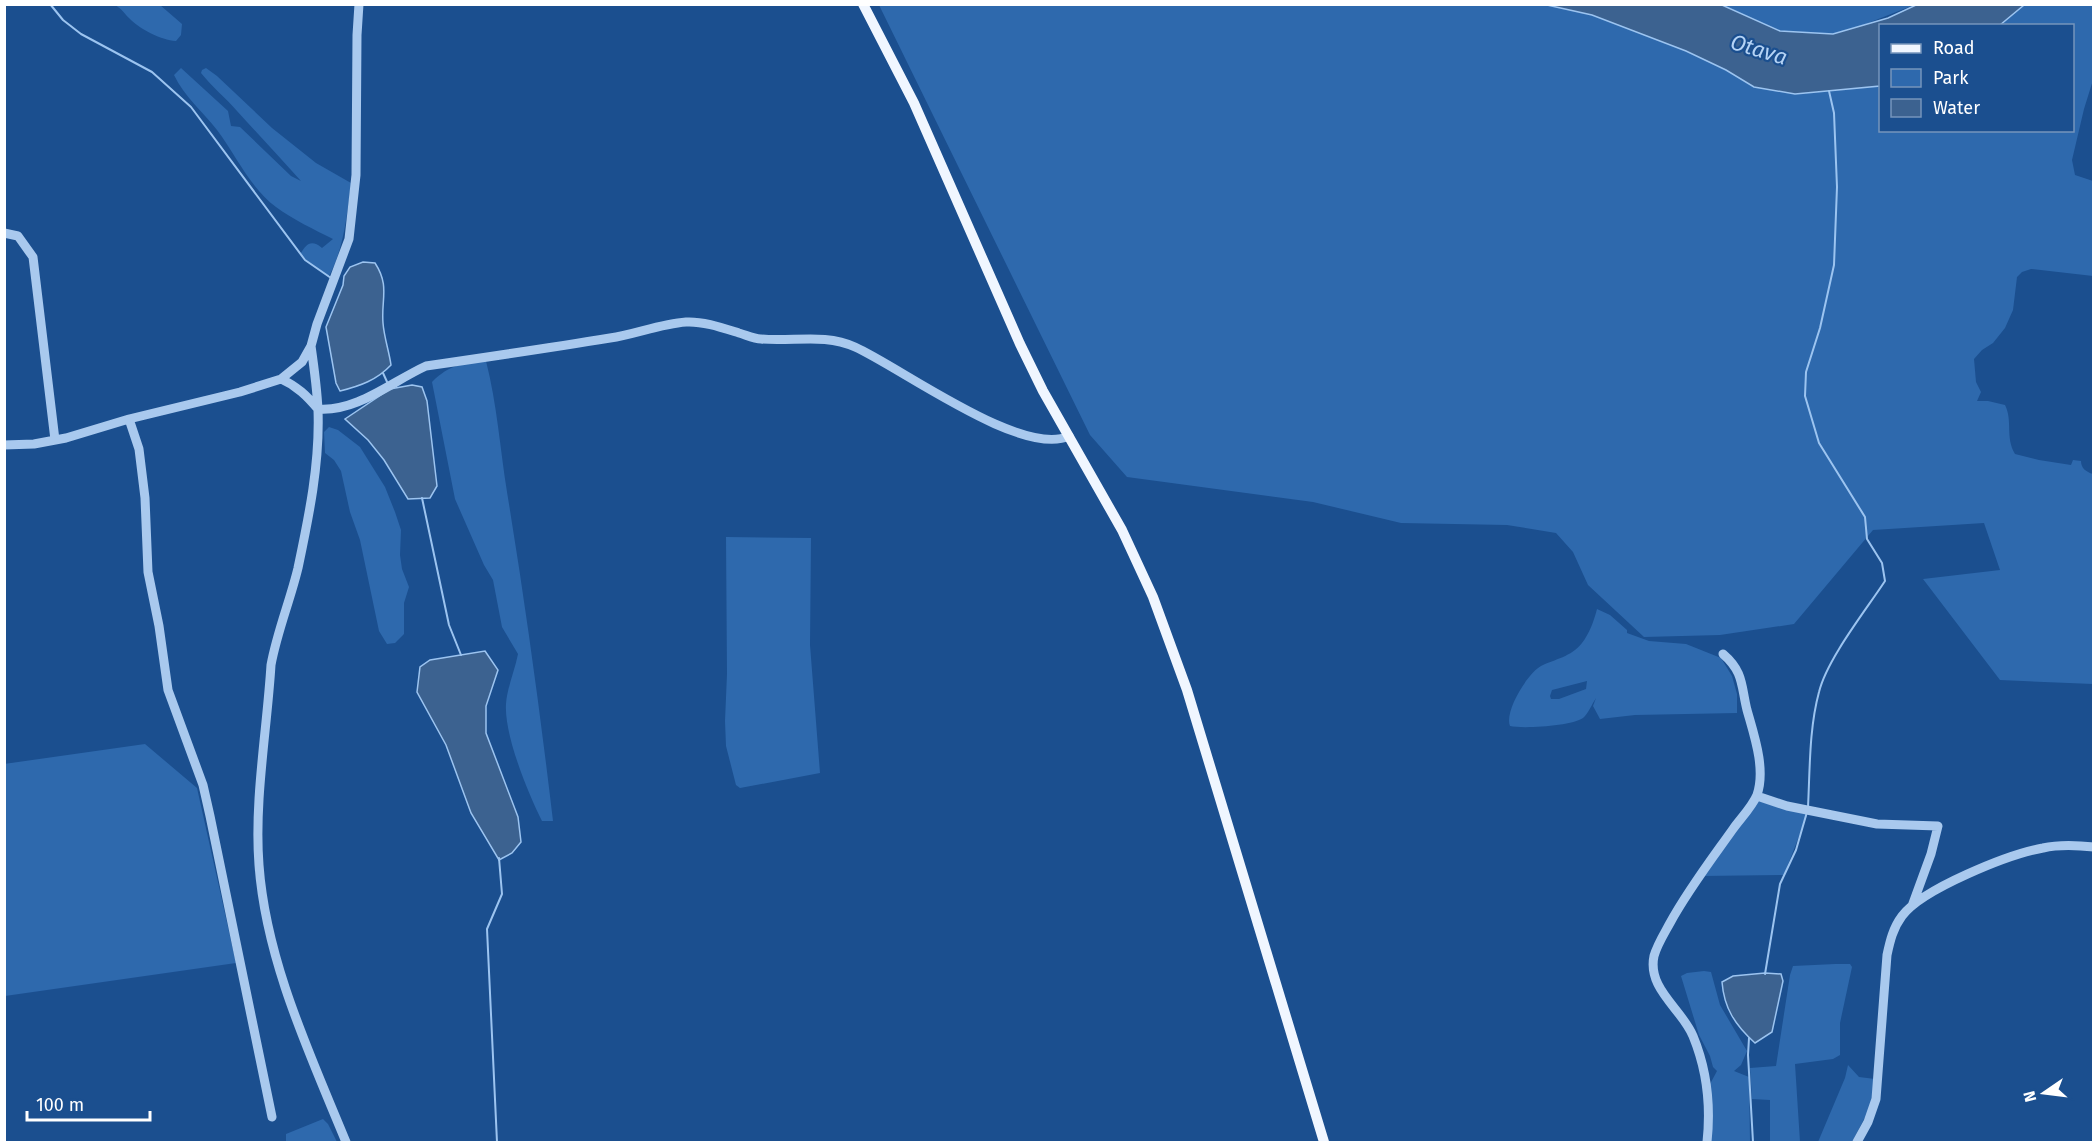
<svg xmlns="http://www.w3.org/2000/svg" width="2098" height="1147" font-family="'Fira Sans',sans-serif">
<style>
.green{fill:#2e69ad;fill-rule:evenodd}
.water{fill:#3c6290;stroke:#9cc4f0;stroke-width:1.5}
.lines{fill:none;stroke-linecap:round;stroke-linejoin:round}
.stream{stroke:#9cc4f0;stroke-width:2}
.minor{stroke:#a9c9ee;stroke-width:9}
.major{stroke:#f0f6ff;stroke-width:10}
.labels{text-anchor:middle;stroke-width:4.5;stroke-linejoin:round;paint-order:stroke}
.water-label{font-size:22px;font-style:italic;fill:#b5d3f5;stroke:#1b4f8f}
</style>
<rect width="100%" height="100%" fill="#1b4f8f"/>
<path class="green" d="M115,5h45l22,19 -1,11 -5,6c-15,-1 -37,-12 -47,-23 -6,-6 -7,-9 -14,-13z
M879,5h668l45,10 94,36 40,19 28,17 41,7 85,-8v44h192v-104l-72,-1 24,-20h69v75l-9,29 -12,51 3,15 18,6v95l-62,-7 -9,3 -5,5 -4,33 -8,18 -12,15 -11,7 -8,9 2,23 5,10 -4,9h11l17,4c8,16 0,32 10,49l24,6 32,5 2,-5 8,1c0,7 5,11 12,13v210l-93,-4 -77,-101 77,-9 -16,-47 -111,7 -79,94 -74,11 -76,2 -56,-52 -15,-33 -17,-19 -49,-8 -106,-2 -88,-21 -186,-25 -37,-42z
M1722,5h192l-51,20 -30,9 -53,-3z
M181,68l47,43 3,15 9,1 51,49 10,5c-21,-23 -42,-46 -64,-70 -11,-13 -25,-24 -36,-38l1,-3 4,-2 11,8 55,52 44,35 35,20c-4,32 -7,65 -22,93l-15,-9 -14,-12c6,-11 11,-16 22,-7l11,-9c-18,-9 -41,-20 -57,-32 -26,-19 -40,-52 -59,-77 -14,-18 -33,-34 -43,-55z
M486,361c11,43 14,87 21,131 18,109 33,219 46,329h-11c-14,-28 -38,-86 -36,-117 1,-16 9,-34 12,-50l-16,-27 -9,-47 -9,-15 -29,-66 -23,-117c18,-18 30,-18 54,-21z
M329,427l9,3 22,17 25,40 10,25 6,18 -1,25 2,14 7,18 -5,16v31l-9,9 -8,1 -8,-13 -19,-91 -10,-28 -9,-41 -7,-11 -9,-7 -1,-21z
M726,537l85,1 -1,107 10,128 -80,15 -4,-3 -10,-39 -1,-25 2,-47z
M1597,609l13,6 17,15v3l22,8 37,3 35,14 11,18 5,18v19l-102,2 -35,4 -7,-13 3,-8c-4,6 -8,16 -13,20 -11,8 -60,11 -73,8 -6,-15 18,-53 31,-60 14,-7 30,-9 41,-23 7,-9 12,-22 15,-34zM1587,681l-1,8 -27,10h-8l-1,-3 2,-6z
M145,744l52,44 39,175 -231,33 -1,-232z
M1759,799l49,14 -24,62 -83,1z
M1835,964h15l2,3 -12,56v32l-7,4 -38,5 5,78h-30v-42l-18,-1 -2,-31 26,-2 14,-91 3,-9z
M1704,971l7,1 9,33 27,46 -6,14 -7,6 15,6 1,65h-40v-58l7,-13 -4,-4 -3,-11 -11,-21 -18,-59 6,-3z
M1848,1065l11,12 16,2 -4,27 -19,36h-34l27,-64z
M323,1119l5,5 9,18h-51v-8z"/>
<path class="water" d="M1547,5h175l58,26 53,3 55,-16 28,-13h108l-24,20 -120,1v60l-85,8 -41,-7 -28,-17 -40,-19 -94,-36z
M363,262l12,1c15,23 6,36 8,60 1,14 6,28 8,42 -14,15 -31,21 -51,26l-4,-8 -10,-56 17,-42 1,-9 6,-9z
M412,385l10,2 5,14 10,85 -7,12 -22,1 -24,-39 -16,-20 -23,-21 45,-30z
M485,651l13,19 -12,36v27l32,84 3,25 -9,11 -13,7 -28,-47 -25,-68 -29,-53 3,-25 10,-7z
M1765,973l16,1 2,7 -11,51 -17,11c-20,-18 -31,-35 -33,-61l11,-6z"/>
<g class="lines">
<path class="stream" d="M50,4l13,16 18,14 71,38 39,35 114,153 26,18
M383,373l5,11
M422,498l27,127 12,30
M1808,807c2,-38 1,-78 11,-115 8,-33 47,-82 66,-111l-3,-18 -15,-24 -2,-22 -46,-74 -14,-47 1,-24 14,-44 14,-63 3,-78 -3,-74 -5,-22
M1765,974l15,-90 16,-34 11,-38
M1749,1038l-1,17 5,87
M497,1142l-10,-213 15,-35 -3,-36"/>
<path class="minor" d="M4,233l14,3 15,21 22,183
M311,346c3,21 6,42 7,64 2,53 -9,106 -20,158 -8,33 -21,64 -27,97 -4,65 -17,136 -12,200 7,96 51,189 87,277
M281,379c16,7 26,17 37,30 39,3 73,-27 108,-43 62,-9 123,-18 184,-28 26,-4 50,-14 76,-16 17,-1 37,6 53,11 7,2 15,6 22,6 32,3 64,-6 94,8 45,20 167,111 214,89
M129,419l10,30 6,49 3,74 11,54 9,64 35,95 7,31 62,301
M4,445l30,-1 32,-6 63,-19 111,-27 41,-13 21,-17 9,-16 6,-22 32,-85 7,-64 1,-140 2,-31
M1757,796l30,10 90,18 61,2 -7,28 -19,52
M1707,1142c4,-37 0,-72 -14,-106 -11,-27 -46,-47 -39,-80 3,-11 10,-22 16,-33 18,-33 41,-63 63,-94 7,-10 19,-22 24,-34 9,-26 -3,-60 -10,-85 -6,-24 -3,-38 -24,-56
M1857,1142l11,-20 8,-23 11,-144c3,-14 6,-27 15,-39 20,-27 107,-62 141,-68 17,-4 33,-3 51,-1"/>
<path class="major" d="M863,4l51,99 106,241 23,47 79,139 31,67 34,93 137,452"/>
</g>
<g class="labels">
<g class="water-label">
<text transform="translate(1759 49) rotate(17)" y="8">Otava</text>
</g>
</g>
<rect width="2098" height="1147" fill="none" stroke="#ffffff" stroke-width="12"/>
<rect x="1879" y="24" width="195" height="108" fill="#1b4f8f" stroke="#7695bc" stroke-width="1.5"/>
<rect x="1891" y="44" width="30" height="9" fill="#f0f6ff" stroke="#7695bc" stroke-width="1.5"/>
<text x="1933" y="54" font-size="18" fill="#ffffff">Road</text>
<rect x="1891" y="69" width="30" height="18" fill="#2e69ad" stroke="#7695bc" stroke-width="1.5"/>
<text x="1933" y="84" font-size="18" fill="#ffffff">Park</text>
<rect x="1891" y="99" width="30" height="18" fill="#3c6290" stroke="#7695bc" stroke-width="1.5"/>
<text x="1933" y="114" font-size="18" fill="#ffffff">Water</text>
<g transform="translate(2044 1093) rotate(256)" stroke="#1b4f8f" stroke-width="4.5" paint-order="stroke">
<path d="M0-4.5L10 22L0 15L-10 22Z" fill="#ffffff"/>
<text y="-9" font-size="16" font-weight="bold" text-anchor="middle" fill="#ffffff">N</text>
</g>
<path d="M27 1111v9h123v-9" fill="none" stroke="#ffffff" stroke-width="3"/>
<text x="36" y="1111" font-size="18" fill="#ffffff" stroke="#1b4f8f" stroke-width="4.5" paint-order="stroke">100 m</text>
</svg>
